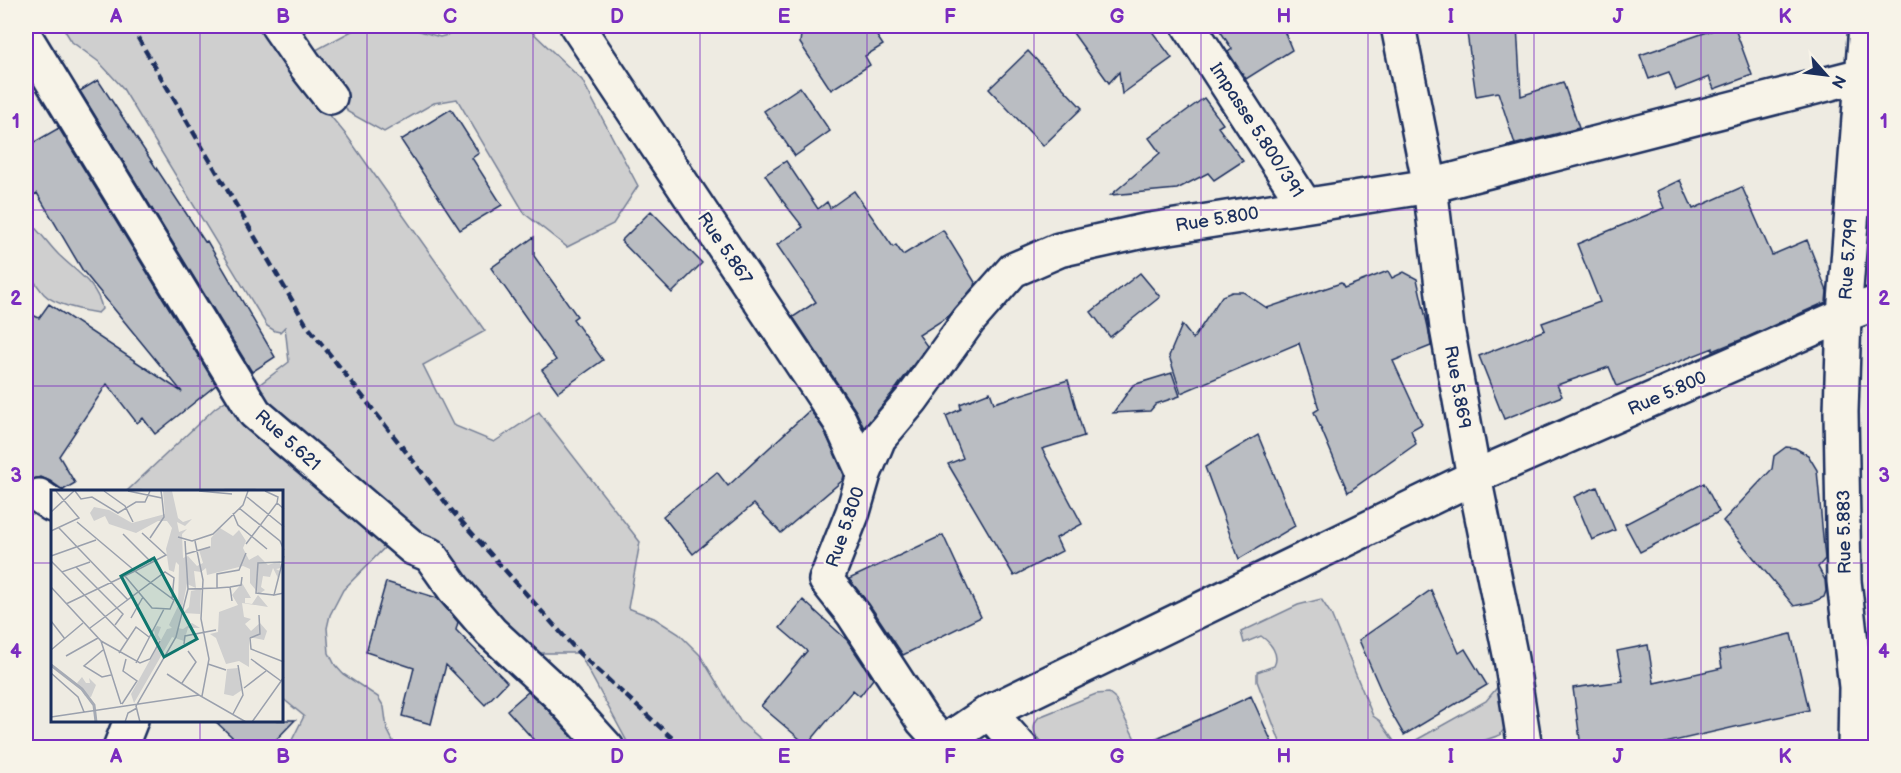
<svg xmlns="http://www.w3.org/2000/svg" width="1901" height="773" font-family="'Balsamiq Sans',sans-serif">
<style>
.green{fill:#cfcfcf;stroke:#757f96;stroke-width:1.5}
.building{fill:#babdc2;stroke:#1b2f5e;stroke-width:1.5}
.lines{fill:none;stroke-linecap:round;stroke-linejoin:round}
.minor-casing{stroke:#1b2f5e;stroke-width:38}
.minor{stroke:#f7f3e8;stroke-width:33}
.rail{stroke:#1b2f5e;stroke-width:4.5;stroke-dasharray:9 4.5;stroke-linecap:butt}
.grid{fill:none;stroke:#7b2cbf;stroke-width:1.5;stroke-opacity:0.55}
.labels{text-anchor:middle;stroke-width:4.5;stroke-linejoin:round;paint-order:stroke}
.street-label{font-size:18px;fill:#1b2f5e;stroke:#f7f3e8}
.inset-river{fill:none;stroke:#a6abb5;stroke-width:3}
.inset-road{fill:none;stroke:#9aa0ad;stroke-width:1.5}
.view{fill:#0f766e;fill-opacity:0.15;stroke:#0f766e;stroke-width:3}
.inset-edge{fill:none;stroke:#1b2f5e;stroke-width:3}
.neatline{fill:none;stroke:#7b2cbf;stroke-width:2}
.grid-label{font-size:20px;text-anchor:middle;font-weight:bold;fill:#7b2cbf}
</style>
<rect width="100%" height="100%" fill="#eeebe2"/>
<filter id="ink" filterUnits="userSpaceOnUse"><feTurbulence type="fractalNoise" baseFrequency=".0167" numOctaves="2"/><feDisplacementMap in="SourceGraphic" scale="12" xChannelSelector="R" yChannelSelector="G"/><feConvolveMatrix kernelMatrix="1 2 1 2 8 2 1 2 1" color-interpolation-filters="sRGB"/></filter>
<g filter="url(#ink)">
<path class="green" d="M62,26h194l91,110 138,195 -62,34 30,60 41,17 45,-30 101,130 -12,66 26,10 25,16 21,21 40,66 30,26h-140l-51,-94h-51l-71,-87 -59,-32 -55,56 -13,25 -3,13 2,25 6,12 8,9 35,23 6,10 3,22 9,18h-110l5,-5 13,-26 -22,-18v-207h-155l88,-83 15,-10 26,-11 33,-25 -4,-35 -5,5 -5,-1 -8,-5 -145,-239 -23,-25 -27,-20z
M361,26h42l37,11 41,-11h45l56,54 56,106 -25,38 -46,23 -42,-33 -68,-115 -23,4 -50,29 -36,-20 -32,-62z
M26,220c13,9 21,23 32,34 17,17 40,30 44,55l-4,4c-14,-2 -45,-9 -54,-19 -7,-8 -11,-16 -18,-23z
M1321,599l10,15 42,102 7,5 18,26h-116l-25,-66v-9l17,-6c6,-11 -3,-23 -13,-30l-17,7 -3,-11 57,-27z
M1500,684l5,32 -1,13 -4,6 -35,12 -63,1 84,-47z
M1109,693l5,4 25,50h-91c-11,-7 -20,-18 -9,-30l57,-23z"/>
<path class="building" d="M802,26h68l13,19 -18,11 5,9 -39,25 -31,-47z
M1068,26h80l24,32 -50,36 -3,-22 -10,11z
M1217,26h65l10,24 -46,29 -18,-27 4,-3z
M1466,26h51l4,70 42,-14 16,46 -78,20 14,-4 -17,-52 -22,4z
M1725,26h9l18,49 -38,14 -5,-12 -33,13 -7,-18 -20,7 -9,-24z
M1028,51l54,57 -39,38 -54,-57z
M98,80l107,162 2,-1 68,116 -23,15 -172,-281z
M800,87l30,44 -35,25 -31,-45z
M1204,98l19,26 -5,3 25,34 -29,19 -6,-7 -31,16 -66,6 49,-42 -11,-15z
M451,109l28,44 -7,5 30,47 -42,25 -59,-90z
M57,125l159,260 -61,49 -12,-16 -6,5 -30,-39 -48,72 16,27 -12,7 -13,-9 -9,-4 -9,2 -6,5v-172l13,6 10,-14 133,88 -99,-121 -46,-78 -11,7v-53l33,-19z
M786,161l32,48 9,-7 3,6 24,-17 39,56 3,-2 7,10 40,-25 33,54 -27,32 -30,19 8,11 -30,41 -33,41 -8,-17 -63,-94 23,-15 -39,-57 26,-18 -21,-27 -17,-25z
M1680,180l13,29 49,-22 30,68 35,-15 20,51 -1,11 -81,36 -32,13v-3l-96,38 -8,-19 -52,18 5,11 -58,23 -25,-63 66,-26 -3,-7 58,-21 -23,-58 87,-36 -7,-17z
M651,211l51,52 -30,30 -51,-52z
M534,237v19l43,60 -4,3 30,41 -45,32 -16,-22 14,-10 -65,-92z
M1388,271l4,7 12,-6 13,7 11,48 3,19 -38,15 29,63 -11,6 5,14 -68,48 -34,-80 5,-3 -20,-66 -118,50 -12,-37 13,-31 11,14 29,-43 10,-4h11l24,16 74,-25 3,5z
M1140,273l20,24 -50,40 -19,-25z
M1172,373l8,23 -24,8 -6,7 -37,2 20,-28z
M1068,380l16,56 -42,13 40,75 -26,14 6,13 -48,25 -66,-112 15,-6 -17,-42 15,-7 -1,-5 30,-12 4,11z
M810,410l14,20 20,45 -1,5 -62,53 -27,-29 -61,50 -30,-38 54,-44 11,14z
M1258,435l37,91 -56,33 -34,-92z
M1786,447l9,1 13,7 9,15 8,89 -7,8 7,13 1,11 -2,6 -11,5 -19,4 -71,-85 49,-52 2,-13z
M1704,483l15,29 -79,40 -15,-28z
M1597,487l18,43 -23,10 -18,-43z
M943,535l38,82 -78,38 -34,-51 -20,-25z
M386,582l51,16 21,24 -2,8 51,52 -22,23 -39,-40 -15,59 -29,-8 12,-48 -48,-16z
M1431,590l28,63 6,-4 22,36 -83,50 -14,-24 -31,-71z
M803,600l44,40 26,39 -13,17 -7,-6 -46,55 -46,-39 46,-55 -27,-23z
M1791,634l18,76 -144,33 1,4h-85l-8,-59 50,-7 -6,-30 31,-6 6,38 68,-15 -3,-17z
M528,692l18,16 35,39h-41l-33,-37z
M1251,696l23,51h-138l85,-37z
M214,720h81l-26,27h-26z"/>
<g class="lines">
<g class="minor-casing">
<path id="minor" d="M278,26l27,39 25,32
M577,26l263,395 24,53
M1189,26l116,179
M1398,26l32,160 17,142 27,149 37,182 14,89
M1866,26l-22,289 32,-12
M26,38l229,375 158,135 17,7 24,34 37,43 68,63 48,53
M39,496l13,9
M989,712l32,36
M120,748l11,-28
M1855,748l1,-61 -12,-106 -3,-169 3,-97 -370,162 -485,235 -46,31 -20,-22 -70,-107 -27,-34 27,-68 11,-38 15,-36 33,-39 57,-79 44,-50 46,-20 85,-19 286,-45 432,-111"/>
</g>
<use href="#minor" class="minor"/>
<path class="rail" d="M131,26l175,298 147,188 126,141 104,95"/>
</g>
</g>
<path class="grid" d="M200,26v465M367,26v722M533,26v722M700,26v722M867,26v722M1034,26v722M1201,26v722M1368,26v722M1534,26v722M1701,26v722M26,210h1850M26,386h1850M26,563h26M282,563h1594M200,720v28"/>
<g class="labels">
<g class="street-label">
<text transform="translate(1257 130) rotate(57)" y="6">Impasse 5.800/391</text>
<text transform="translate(1217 219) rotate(-9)" y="6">Rue 5.800</text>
<text transform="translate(725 248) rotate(56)" y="6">Rue 5.867</text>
<text transform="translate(1848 259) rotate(-86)" y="6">Rue 5.799</text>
<text transform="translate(1458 387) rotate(80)" y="6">Rue 5.869</text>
<text transform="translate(1667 393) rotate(-24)" y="6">Rue 5.800</text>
<text transform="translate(288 440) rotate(42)" y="6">Rue 5.621</text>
<text transform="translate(845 527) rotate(-71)" y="6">Rue 5.800</text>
<text transform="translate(1844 532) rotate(-91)" y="6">Rue 5.883</text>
</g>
</g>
<g transform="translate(51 490)">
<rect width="232" height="232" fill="#eeebe2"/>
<path d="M112,1h9l6,27 5,4 9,-3 -7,7 -8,-4 2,10 8,-3 -5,5 1,24 5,-2 9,10 6,-3 -4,-13 12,-4v-8l9,-10 13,8 6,-6 7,11 -3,7 6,12 9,-5 10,10 12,-4 1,7 -5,1 4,2 -2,7 -5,-10 -3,9 -7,-1 -2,11 4,3 -6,4 -9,-11v-14l-7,-3 -36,9 -1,-7 -5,4 -7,-1 2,17 -9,-4 -9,44 5,1 9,-6 8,5h-12l-4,13 -12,-4 -38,66 -3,-9 30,-54 -5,1 -2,-11 3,-4 4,1 -3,8 3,5 6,-11 5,-1 -3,-3 9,-19 1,-41 -3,-3 -2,10 -5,-2 -3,-21 6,-21 -5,-7h-9l-22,12 -27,-9 -4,-8 -11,5 -4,-8 4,-6 15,3 23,13 33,-9zM191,93l9,15h-6v5l7,1 6,-9 10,12 -26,-4 2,14 7,2 -6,5 6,7 9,-8 7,8 -3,9 -15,-3v30l-10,-6 -13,3 -10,-26 -6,-4 8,-2 1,-20 19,-7 -6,-10zM150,99l-1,25 -17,-1 6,-6 2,-16zM187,178l4,22 -9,6 -9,-2 3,-25zM31,187l4,6h4l-1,-5 7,7 -5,12 -6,-1 -8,-13z" fill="#cfcfcf"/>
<path class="inset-river" d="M0,175l31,24 12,16 2,17"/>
<path class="inset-road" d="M24,1l6,8 11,-2 26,16 18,-11h9l5,-11M53,1l21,15 8,16M77,1l34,7 -1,-7M148,1l33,3M214,1l13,6 -1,6 7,6M196,7l37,30M188,18l41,33 4,9M0,22l23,-21M182,23l5,12 29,24M8,38l69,72M0,41l28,-13 -23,-27M72,44l28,28M127,47l14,4 21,-7 30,-29 5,-14M99,48l14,-21 -2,-19M134,51l3,48M144,51l8,39 -2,39 8,40 -7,37M195,54l31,-41M135,64l24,-7M0,66l45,-16M233,66l-10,39 10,-2M0,71l11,11 28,-10M25,77l47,47 -8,11M11,82l66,68M74,86l27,32 18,1 4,-9 -39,-29 31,-16 -24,-22M0,97l50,54 20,63M179,97l11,-2 1,-8M166,98l13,-1 2,14M223,105l-18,-2 2,-30 25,-1M15,114l69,-33 -58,-49M208,125l1,19 -10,4 1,11 33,13M80,128l12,-21M0,131l14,18M39,138l75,-56 9,6 -2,21M50,151l39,22 10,-4 10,-18M133,154l1,-8 31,-6M0,160l32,-27M52,160l-19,16 18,11 9,-2M68,163l17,-26 13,10M15,166l32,-18M200,169l30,22M85,173l28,-54M157,174l18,6M0,183l27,24 6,15M116,184l32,21M131,193l14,-21 -8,-11M193,198l22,-17M71,214l15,-23 -14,-10 3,-12M182,224l10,-19 -5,-30M0,227l148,-22 47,27M74,232l3,-9 9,-5M89,232l-4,-16 40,-69 12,-48 29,-1v-14l22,-4 7,-17M201,232l32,-45"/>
<path class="view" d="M103,68l43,81 -33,18 -43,-81z"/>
<rect width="232" height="232" class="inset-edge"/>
</g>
<rect width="1901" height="773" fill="none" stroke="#f7f3e8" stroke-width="66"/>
<g transform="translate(1826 75) rotate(118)" stroke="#f7f3e8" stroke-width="4.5" paint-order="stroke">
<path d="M0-4.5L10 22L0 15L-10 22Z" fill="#1b2f5e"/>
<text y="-9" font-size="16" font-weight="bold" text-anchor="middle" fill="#1b2f5e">N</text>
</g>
<rect x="33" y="33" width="1835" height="707" class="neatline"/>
<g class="grid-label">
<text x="116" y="23">A</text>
<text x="283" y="23">B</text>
<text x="450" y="23">C</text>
<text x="617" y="23">D</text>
<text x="784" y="23">E</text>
<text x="950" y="23">F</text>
<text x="1117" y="23">G</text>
<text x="1284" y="23">H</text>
<text x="1451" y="23">I</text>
<text x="1618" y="23">J</text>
<text x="1785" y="23">K</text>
<text x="16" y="128">1</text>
<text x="1884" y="128">1</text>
<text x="16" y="305">2</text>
<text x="1884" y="305">2</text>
<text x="16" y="482">3</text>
<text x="1884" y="482">3</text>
<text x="16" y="658">4</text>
<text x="1884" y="658">4</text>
<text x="116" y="763">A</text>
<text x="283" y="763">B</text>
<text x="450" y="763">C</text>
<text x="617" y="763">D</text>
<text x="784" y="763">E</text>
<text x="950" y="763">F</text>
<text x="1117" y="763">G</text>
<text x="1284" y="763">H</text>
<text x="1451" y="763">I</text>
<text x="1618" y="763">J</text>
<text x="1785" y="763">K</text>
</g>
</svg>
